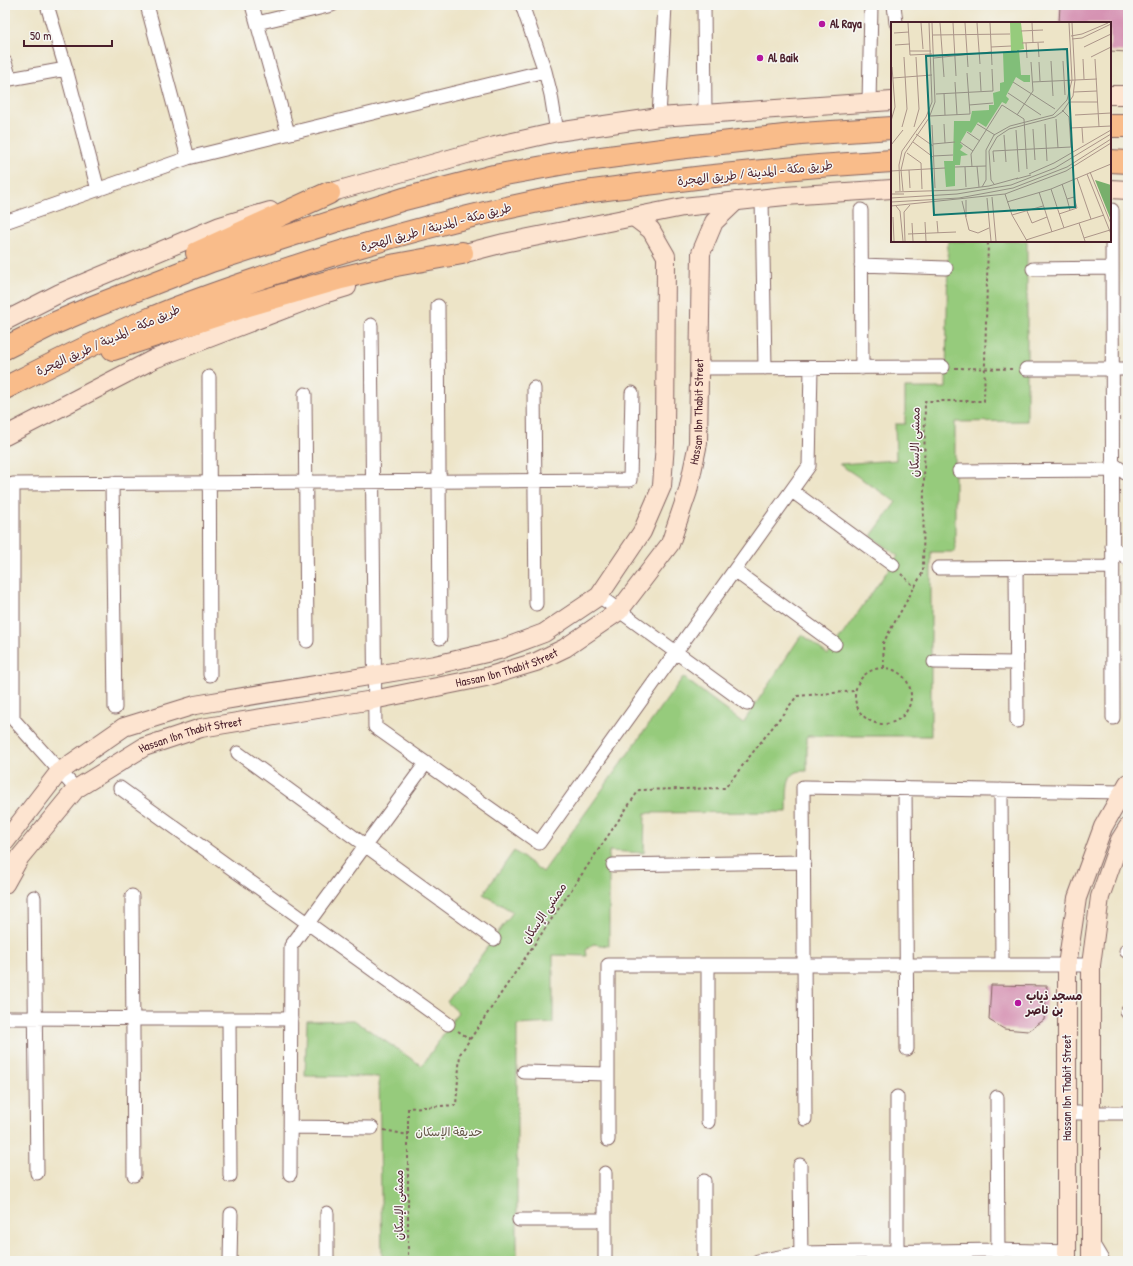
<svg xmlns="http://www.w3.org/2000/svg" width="1133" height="1266" font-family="'Patrick Hand','Playpen Sans Arabic',sans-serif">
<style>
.green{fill:#96cb7c;stroke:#707554}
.building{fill:#d693b3}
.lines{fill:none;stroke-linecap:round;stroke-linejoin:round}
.street-casing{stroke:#836462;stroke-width:15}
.secondary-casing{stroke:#836462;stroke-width:20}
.highway-casing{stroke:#836462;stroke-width:24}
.path{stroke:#836462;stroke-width:2;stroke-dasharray:3 3;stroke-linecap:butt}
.street{stroke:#fff;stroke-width:13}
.secondary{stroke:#fde4d0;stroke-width:18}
.highway{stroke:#f9bc8a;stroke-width:22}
.poi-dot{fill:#b5179e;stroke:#f6f6f2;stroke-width:1.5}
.labels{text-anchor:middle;stroke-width:3;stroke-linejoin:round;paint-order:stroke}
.poi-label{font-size:12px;font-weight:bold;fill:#4a1f2b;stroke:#f6f6f2;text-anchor:start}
.street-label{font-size:12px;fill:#4a1f2b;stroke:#f6f6f2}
.park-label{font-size:12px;fill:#615343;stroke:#f6f6f2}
.inset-road{fill:none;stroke:#ac9589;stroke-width:1}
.view{fill:#0f766e;fill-opacity:0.15;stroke:#0f766e;stroke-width:2}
.inset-edge{fill:none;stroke:#4a1f2b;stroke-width:2}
</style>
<rect width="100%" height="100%" fill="#f6f6f2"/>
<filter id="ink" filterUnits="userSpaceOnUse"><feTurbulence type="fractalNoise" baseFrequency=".025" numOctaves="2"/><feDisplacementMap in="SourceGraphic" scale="8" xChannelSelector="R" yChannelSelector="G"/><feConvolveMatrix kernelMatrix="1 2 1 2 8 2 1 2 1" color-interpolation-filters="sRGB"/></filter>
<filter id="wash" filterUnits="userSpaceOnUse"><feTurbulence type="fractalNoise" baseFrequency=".012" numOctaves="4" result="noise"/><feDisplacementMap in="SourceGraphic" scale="16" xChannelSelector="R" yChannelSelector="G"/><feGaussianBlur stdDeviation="0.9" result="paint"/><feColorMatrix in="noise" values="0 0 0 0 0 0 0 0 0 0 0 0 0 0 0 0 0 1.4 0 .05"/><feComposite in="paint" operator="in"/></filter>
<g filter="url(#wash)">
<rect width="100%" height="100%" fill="#ede4c7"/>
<path class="green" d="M948,241h79v180l-72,1v130h-24v184h-124v35c-3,0 -8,0 -10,1 -13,5 -9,28 -10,40l-142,1 -1,40 -35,-2v95l-16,-2 -7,6 1,6 -34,-1v68l-36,2v236h-135l-3,-184 -74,-1 2,-55 47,-1 68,46 36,-54 -11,-10 66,-90 -30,-18 31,-43 29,21 140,-195 60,46 59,-89 26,21 70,-99 -27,-20 25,-34 -57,-38 57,-4 -1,-36h10v-36h41z"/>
<g id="blocks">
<path class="building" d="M1060,5h68v47l-18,-1v-28h-51z
M991,985l56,1 -3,34 -16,11 -24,-2 -15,-9z"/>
</g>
</g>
<g filter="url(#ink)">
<use href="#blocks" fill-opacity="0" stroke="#836462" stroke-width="1"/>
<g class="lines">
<g class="street-casing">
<path id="street" d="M147,5l41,153
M252,5l36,128
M522,5l23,66 6,24 6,37
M704,5l1,109
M894,5l2,18
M257,23l75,-18
M5,62l5,17 56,-10 -19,-64
M66,69l32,121
M869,103l2,-98
M659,117l6,-112
M762,198l3,170
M861,210l1,158
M1112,210l1,508
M5,222l183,-64 357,-87
M861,265l85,3
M1033,269l79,-1
M438,306l2,332
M371,325l4,402 164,116 270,-377 2,-98
M699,368l244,-1
M1026,369h102
M209,377l1,298
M534,388l2,216
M305,394l2,247
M1112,463l16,12
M959,471l153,-1
M112,483l3,225
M792,491l101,74
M1112,546l16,13
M938,568l174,-1
M1016,568l1,153
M735,571l100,73
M599,596l148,108
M934,662l83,1
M238,753l256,186
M120,788l328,236
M905,788l2,261
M76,789l-63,-70v-235l617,-4 2,-87
M1001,790l1,175
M613,865l191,-3
M132,896l2,279
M34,897l3,276
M1126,951h2
M708,965v157
M1127,1012h1
M5,1018l286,1
M229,1019l1,157
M524,1072l84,2
M897,1097v162
M997,1097l1,164
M1067,1113h61
M805,1119l-2,-332 320,5
M290,1127l82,1
M608,1140v-175h483
M800,1165l1,96
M605,1173v88
M290,1174l1,-228 135,-183
M704,1181v80
M327,1213v48
M519,1220h86
M1091,1241l12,20
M230,1261l1,-47
M758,1261l43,-8 197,-3 69,2"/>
</g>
<g class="secondary-casing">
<g id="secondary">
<path d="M1110,95h18"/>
<path d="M1110,189l18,1"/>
<path d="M315,197l180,-51 62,-14 102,-15 233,-16"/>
<path d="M450,257l54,-14 179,-36 102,-11 107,-7"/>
<path d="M5,321l55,-28 160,-67 50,-15"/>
<path d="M5,436l149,-77 170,-65 23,-7"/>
<path d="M5,842l54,-70 65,-45 71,-22 240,-40 64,-15 45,-17 55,-37 43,-64 20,-46 3,-43 1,-187 -15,-26 -17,-13"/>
<path id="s1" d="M5,884l15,-27 56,-68 68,-42 57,-19 172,-28 113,-23 50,-15 29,-14 54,-37 51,-67 18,-53 10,-48 3,-190 13,-31 22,-21"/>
<path d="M1067,1261v-296l10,-67 26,-71 25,-44"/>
<path d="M1091,1261v-296l9,-68 20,-57 8,-13"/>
</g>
</g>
<g class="highway-casing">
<path id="highway" d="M1110,126h18
M1110,161l18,1
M197,253l132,-60
M5,348l48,-24 37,-16 121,-47 193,-62 90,-23 77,-14 106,-14 124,-14 91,-6
M113,349l132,-43 96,-28 55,-13 66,-12
M5,388c47,-24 94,-48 142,-68 43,-19 87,-33 131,-48 97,-32 195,-59 296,-78 21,-4 43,-6 64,-9 84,-11 169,-19 254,-24"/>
</g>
<path class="path" d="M955,368l60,1
M901,574l14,13
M855 696a28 28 0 1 1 56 0a28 28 0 1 1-56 0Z
M884,668l-1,-25 40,-71 2,-171h59l4,-160
M458,1031l12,8
M384,1130l24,5
M408,1261v-153l48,-3 4,-51 179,-264 86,-2 72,-92 58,-5"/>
<use href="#street" class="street"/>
<use href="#secondary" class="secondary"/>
<use href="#highway" class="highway"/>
</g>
</g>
<g class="poi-dot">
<circle cx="822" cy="24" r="4"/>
<circle cx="760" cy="58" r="4"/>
<circle cx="1018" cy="1003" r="4"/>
</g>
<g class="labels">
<g class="poi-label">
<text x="830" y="28">Al Raya</text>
<text x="768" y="62">Al Baik</text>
<text x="1026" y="1000">مسجد ذياب<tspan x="1026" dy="14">بن ناصر</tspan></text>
</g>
<g class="street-label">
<text transform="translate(755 173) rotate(-6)" y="4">طريق مكة - المدينة / طريق الهجرة</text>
<text transform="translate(436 227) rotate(-15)" y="4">طريق مكة - المدينة / طريق الهجرة</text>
<text transform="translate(108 340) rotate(-24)" y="4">طريق مكة - المدينة / طريق الهجرة</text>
<text dy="4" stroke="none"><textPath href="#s1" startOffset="919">Hassan Ibn Thabit Street</textPath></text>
<text transform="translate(915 442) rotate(-89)" y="4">ممشى الإسكان</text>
<text dy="4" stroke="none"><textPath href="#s1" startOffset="571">Hassan Ibn Thabit Street</textPath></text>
<text dy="4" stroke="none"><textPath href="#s1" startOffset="247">Hassan Ibn Thabit Street</textPath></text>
<text transform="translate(544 913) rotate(-56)" y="4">ممشى الإسكان</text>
<text transform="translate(1067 1088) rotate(-90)" y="4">Hassan Ibn Thabit Street</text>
<text transform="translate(399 1205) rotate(-90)" y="4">ممشى الإسكان</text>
</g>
<g class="park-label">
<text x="449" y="1136">حديقة الإسكان</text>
</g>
</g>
<g transform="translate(891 22)">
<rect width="220" height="220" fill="#ede4c7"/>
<path d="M119,1h11l3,26 -5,1 2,25h9v7h-6l-8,-5 -10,19 3,3 -3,5 -4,-2 -16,25 -8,-5 -7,11 -4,-2 -7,12 3,3 -3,4 8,5 -7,1 -1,9h-5v21l-9,1 -2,-26h9l1,-40h16l2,-10 17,-1v-5h5l-1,-12 7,-2v-8l4,-1 -1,-30 8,-1z" fill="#96cb7c"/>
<path d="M204,158l16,5v35z" fill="#78af6c"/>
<path class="inset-road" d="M17,1l2,32 22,-1M30,1l2,26M49,1l4,54M62,1l3,53M74,1l3,44M86,1l3,41M99,1l2,42M141,1l1,20M130,9l22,-1M3,11l15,-1M42,13l77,-1M180,14l11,-2 26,-11M181,17l10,-1 29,-14M131,21l22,-1M135,21l1,15M147,21l1,14M4,23l15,-1M100,25l20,-1M193,25l27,-13M19,29h21M200,35l20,-10M43,36l57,-6M192,37l1,20M204,37l4,68M160,39l2,35M172,39l2,34M148,40l1,19M89,50l1,19M2,56l39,-3M64,60l2,33M122,60l42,27M141,60l65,-3M183,70l23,-1M53,71l1,22M117,71l33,22M45,72l57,-3 -1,-22M179,80h28M78,83l24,-2M126,93l16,-24 -2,-29M184,93l36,-2M39,94l40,-2 -3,-41M165,97l2,29M0,99l4,-14 -3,-40M53,102l1,19M86,102l18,11M154,102l2,37M41,103l3,63M11,105l5,-18 -3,-52M23,105l5,-18 -3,-52M179,106l41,-2M191,106l1,15M142,107l2,31M125,108l3,42M76,110l13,9M25,112l17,12M113,113l2,27M22,120l20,15M69,120l13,9M42,122l22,-2M0,123l12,-15M16,131l14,10 1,26M42,134l20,-1M103,140l-1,-11 78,-4 -2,-30 -7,-7M86,144l2,21M64,145l31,-1M74,145l1,20M81,145l-1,-13 31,-49 22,14 3,50M18,148l1,18M0,149l54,-3M199,150l21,52M138,152l25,-11 57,-33M196,152l24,60M186,156l14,41M125,157l15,-4M103,162l-3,-4 -2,-29 8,-14 12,-8 46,-12 8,-6 10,-15 2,-16 -3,-57M171,162l5,15M91,165l4,-7v-30l8,-15 16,-9 43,-11 14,-15 5,-20 -3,-57M160,167l13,39M9,169l-1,-26 3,-14 24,-34 6,-15 -3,-79M12,169l-2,-21 4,-17 24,-35 6,-16 -3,-79M4,170l62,-2 32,-4 29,-8M148,170l13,40M0,172h13M114,172l7,21 15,26M101,175l4,44M0,176l66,-4 54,-9 44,-17 56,-34M96,176l4,43M71,179l7,29 9,3 11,-5M0,180l68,-4 54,-10 54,-21 44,-28M116,180l44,-13 60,-25M0,184l114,-12 61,-23 45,-28M5,184l4,5 3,30M136,189l5,12 15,-6M168,192l18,-6 -3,-11 -7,2 3,11M121,193l31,-9M2,195l1,24M75,195v-17M46,199l1,12M34,200l1,19M21,201l1,18M188,201l6,18M17,212l48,-2M193,216l26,-8M135,218l78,-25M14,219l-1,-29 6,-7"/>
<path class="view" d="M176,27l8,158 -141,8 -8,-159z"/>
<rect width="220" height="220" class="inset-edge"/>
</g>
<rect width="1133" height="1266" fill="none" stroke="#f6f6f2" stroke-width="20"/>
<path d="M24 40v6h88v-6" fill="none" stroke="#4a1f2b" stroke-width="2"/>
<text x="30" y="40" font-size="12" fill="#4a1f2b" stroke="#f6f6f2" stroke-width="3" paint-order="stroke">50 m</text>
</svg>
